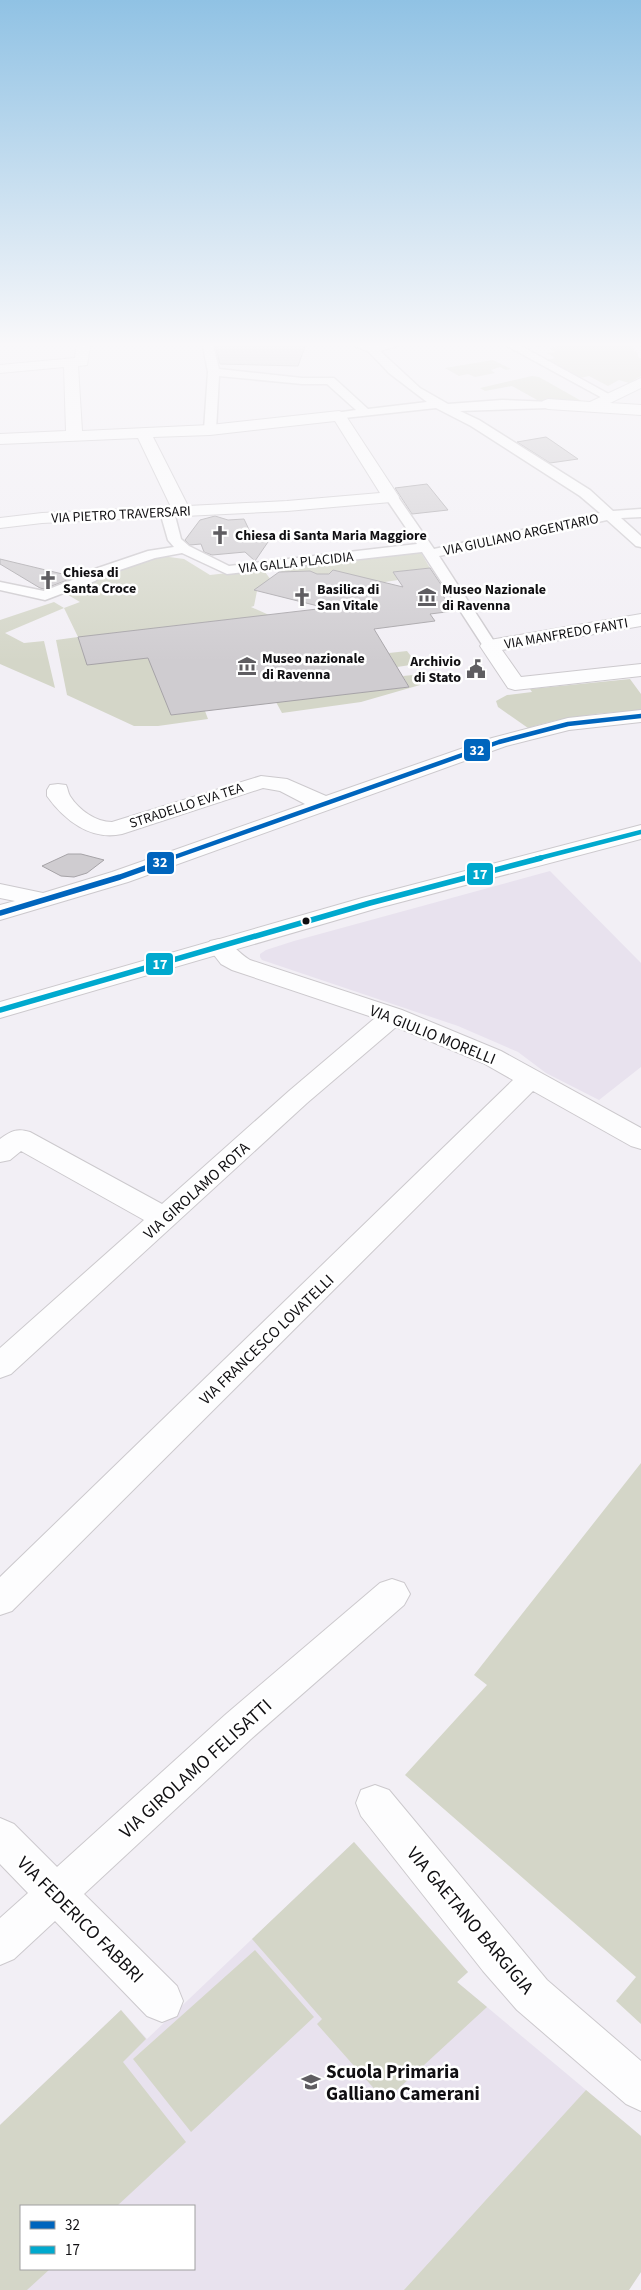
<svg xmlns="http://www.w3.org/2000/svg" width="641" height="2290" font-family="'Source Sans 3',sans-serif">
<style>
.built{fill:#e8e2ee;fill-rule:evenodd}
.green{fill:#d4d6c8}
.building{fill:#cfccd0;stroke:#a6a3a7}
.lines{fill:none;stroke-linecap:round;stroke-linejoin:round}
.pedestrian-casing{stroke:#ccc9cd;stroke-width:3}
.minor-casing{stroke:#ccc9cd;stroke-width:2}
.tertiary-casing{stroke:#ccc9cd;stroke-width:2}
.pedestrian{fill:#fdfdfe;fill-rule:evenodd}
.minor{fill:#fdfdfe;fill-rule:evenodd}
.tertiary{fill:#fdfdfe;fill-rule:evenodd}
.bus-1-far1-casing{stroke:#fff;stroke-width:7}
.bus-1-casing{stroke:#fff;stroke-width:9}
.bus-2-far1-casing{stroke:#fff;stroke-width:7}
.bus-2-casing{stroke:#fff;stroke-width:9}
.bus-1-far1{stroke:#0065bd;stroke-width:4.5}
.bus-1{stroke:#0065bd;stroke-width:5.5}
.bus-2-far1{stroke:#00a9ce;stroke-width:4.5}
.bus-2{stroke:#00a9ce;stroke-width:5.5}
.bus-dot{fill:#100f12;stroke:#fff;stroke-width:2}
.labels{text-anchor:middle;stroke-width:5;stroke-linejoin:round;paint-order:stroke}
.far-street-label{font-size:14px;fill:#100f12;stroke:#fff}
.far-poi-label{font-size:14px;font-weight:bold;fill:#100f12;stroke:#fff;text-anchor:start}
.street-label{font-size:16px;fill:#100f12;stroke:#fff}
.near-street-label{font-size:19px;fill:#100f12;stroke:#fff}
.near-poi-label{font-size:19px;font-weight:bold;fill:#100f12;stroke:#fff;text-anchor:start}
.line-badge{stroke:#fff;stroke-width:2}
.badge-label{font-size:14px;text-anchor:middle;font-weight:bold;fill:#fff}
</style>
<rect width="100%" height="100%" fill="#f2eff5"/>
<path class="built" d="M550,871l91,92v104l-42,33 -53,-27 -28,-21 -60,-26 -196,-66 -2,-3v-3l6,-4 28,-9z
M354,1842l114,130 -11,10 184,154v136l-12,18h-629v-165l121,-115 26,29zM21,2206h173v63h-173z"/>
<path class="green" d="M527,341h114v4h-8l1,6 3,1 2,6h2v18l-12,7 -10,-3 -11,6 -19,-10 -9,2 -33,-18 8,-2 -8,-5 8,-1 -6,-4 6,-1 -1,-3 -16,3 -6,-5z
M493,360l18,9 -5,1 -6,-3 -9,3 4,3 -20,4 -7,-3 -9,2 -14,-8z
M532,376l7,1 46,26 -46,-2 -27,-15 -27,5 -5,-3z
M420,551l10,17 -37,4 5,8 -13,2 7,10 -59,-21 -5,3h-11l-7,-3 -28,1 -3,-3 -14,3 6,8 -16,10 2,1 -3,15 -3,1 27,12 -67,30 -48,44 8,22 34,-4 3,8 -50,7h-24l-67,-31 -11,-55 22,-3 -14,-29 -59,25 19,10 20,-2 11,47 -55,-24v-44l54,-18 10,6 16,-6 -17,-10 35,-13 3,-4 61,-19 22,3 26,16z
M407,651l10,13 -20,3 -8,-14z
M423,674l2,5 -5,6 -59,17 -79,11 -6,-11 133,-15 -6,-11z
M630,679l11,15v16c-39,3 -76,6 -113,18l-30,-21 -2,-6 11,-6 25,-3 -2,-3z
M641,1463v561l-25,-23 20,-24 -231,-202 82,-90 -13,-10z
M354,1842l114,130 -11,10 30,25 -102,94 -68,-77 5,-5 -70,-80z
M255,1950l59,67 -123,115 -58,-73z
M121,2010l25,29 -23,23 63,80 -69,64h-96v63h29l-23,21h-27v-165z
M586,2090l55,46v136l-12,18h-225z"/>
<path class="building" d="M214,341h93l-9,25 -78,-2z
M546,437l6,4 26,18 -28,4 -33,-21z
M427,484l21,26 -36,4 -17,-26z
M215,516l13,4 16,-1 8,17 18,3 -15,22 -10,-9 -33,3 -8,-3 -3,-8 -11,1 -5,-5 15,-20z
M0,559l75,18 -31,12 -4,-1 -40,-24z
M430,568l16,24 -5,1 13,18 -24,3 5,7 -61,8 35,58 -238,28 -23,-57 -61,7 -9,-28 248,-29 -72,-18 25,-18 31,-1 7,3h12l4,-4 70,17 -10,-15z
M68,854h13l23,6 -17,13 -13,4 -13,-1 -19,-10z"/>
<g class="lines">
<g class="pedestrian-casing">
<path id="pedestrian" d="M202,341h10l7,28 83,9h32l34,31 59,-7 -38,-29 -20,-21 -25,-11h16l14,5 20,-5h19l-33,10 40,37 28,16 54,-4 50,2 2,2 -2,2 -4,2 -88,3 19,9 111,70 23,21 28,-2v8l-20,1 20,18v11l-5,-1 -29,-26 -168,36 58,90 -7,4 -7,-4 -61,-94 -195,22 -45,-21 -27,5 -53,18 -7,5 -50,19 -45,-10v-8l44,9 41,-16 7,-5 56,-19 26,-4 -6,-7 -8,-28 7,-4 7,4 7,27 8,7 40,20 188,-22 -32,-47 6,-4 5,1 38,55 166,-36 -20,-17 -109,-70 -35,-18 -101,11 -2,-3 2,-3 21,-3 -29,-26h-25l-83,-8 -3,54 -6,4 -4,-1 -2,-3 4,-58z
M498,341h14l104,57 -6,3 -4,-1z"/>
</g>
<g class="minor-casing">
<path id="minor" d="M77,341h14l-4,24 -9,1 4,65 128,-6 129,-14 5,2 55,84 -2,4 -6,1 -104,9 -245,12 -42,5v-10l42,-5 129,-6 -33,-69 -138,6v-10l66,-3 -2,-64 -64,6v-8l75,-7zM335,421l45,72 -93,8 -99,5 -35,-69 57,-2z
M641,378v10l-31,15 31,2v10l-93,-6 -5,-2 -3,-3 3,-3 5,-2 42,3z
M641,614v12l-139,24 19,27 120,-13v12l-126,14 -7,-2 -28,-42 3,-4 7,-2z
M641,710v12l-72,8 -63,16 -378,136 -128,38v-15l15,-4 -15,-3v-14l43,9 69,-21 193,-68 -25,-13 -17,-3 -141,46c-31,7 -58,-14 -75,-38v-6l3,-5 8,-1 8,1c2,4 2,8 4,11 9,14 26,26 42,26l149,-46 26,3 39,17 166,-58 76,-20z
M219,939c13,3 19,14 31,21l152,50 99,41 140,77v21l-10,-3 -98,-55 -521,520 -12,4v-38l513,-497 -30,-17 -87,-36 -89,76 -296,271 -11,4v-30l144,-128 -123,-69 -11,9 -10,2v-23c11,-8 17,-11 30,-7l132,72 127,-113 86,-73 -143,-48 -11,-6 -14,-18 3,-5z
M392,1579l12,4 6,11 -6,11 -153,134 -167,155 93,92 6,15 -6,15 -15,6 -15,-6 -92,-95 -41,38 -14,6v-47l28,-25 -28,-29v-46l14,6 43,43 168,-152 155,-132z
M375,1785l14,5 158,190 94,81v50l-15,-7 -109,-94 -34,-39 -122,-155 -5,-13 5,-13z"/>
</g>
<g class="tertiary-casing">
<path id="tertiary" d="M641,825v14l-263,69 -378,110v-16l362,-104z"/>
</g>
<use href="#pedestrian" class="pedestrian"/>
<use href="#minor" class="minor"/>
<use href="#tertiary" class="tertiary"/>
<g class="bus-1-far1-casing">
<path id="bus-1-far1" d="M169,859l330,-117 69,-18 73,-8"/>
</g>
<g class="bus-1-casing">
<path id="bus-1" d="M0,913l120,-36 53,-19"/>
</g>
<g class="bus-2-far1-casing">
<path id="bus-2-far1" d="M536,859l105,-27"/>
</g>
<g class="bus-2-casing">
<path id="bus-2" d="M0,1010l370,-107 171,-45"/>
</g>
<use href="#bus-1-far1" class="bus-1-far1"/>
<use href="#bus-1" class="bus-1"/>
<use href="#bus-2-far1" class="bus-2-far1"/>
<use href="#bus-2" class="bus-2"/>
</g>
<linearGradient id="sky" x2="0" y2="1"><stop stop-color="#90c2e4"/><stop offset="0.52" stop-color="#f9f8fa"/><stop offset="1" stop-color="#f9f8fa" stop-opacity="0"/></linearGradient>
<rect width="641" height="662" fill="url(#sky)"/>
<defs>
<g id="church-bare" transform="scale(1.5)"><path d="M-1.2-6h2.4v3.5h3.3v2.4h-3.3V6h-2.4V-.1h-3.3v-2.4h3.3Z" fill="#5f5d61" stroke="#fff" stroke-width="2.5" paint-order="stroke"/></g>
<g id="museum-bare" transform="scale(1.5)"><path d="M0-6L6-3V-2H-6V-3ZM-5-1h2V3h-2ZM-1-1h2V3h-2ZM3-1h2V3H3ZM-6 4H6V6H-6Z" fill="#5f5d61" stroke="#fff" stroke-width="2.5" paint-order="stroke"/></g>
<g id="civic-bare" transform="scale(1.5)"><path d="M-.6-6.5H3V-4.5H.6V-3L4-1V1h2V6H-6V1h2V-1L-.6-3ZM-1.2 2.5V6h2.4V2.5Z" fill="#5f5d61" stroke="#fff" stroke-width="2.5" paint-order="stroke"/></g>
<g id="school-bare" transform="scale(1.5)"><path d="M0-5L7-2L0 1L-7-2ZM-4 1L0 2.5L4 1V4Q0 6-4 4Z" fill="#5f5d61" stroke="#fff" stroke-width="2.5" paint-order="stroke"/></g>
</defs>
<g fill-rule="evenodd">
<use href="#church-bare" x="220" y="535"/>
<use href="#church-bare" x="48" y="580"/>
<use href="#church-bare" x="302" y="597"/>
<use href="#museum-bare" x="427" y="597"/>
<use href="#museum-bare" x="247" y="666"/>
<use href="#civic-bare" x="476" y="669"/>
<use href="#school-bare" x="311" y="2082"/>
</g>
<circle class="bus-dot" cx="306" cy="921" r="4.5"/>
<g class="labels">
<g class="far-street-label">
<text transform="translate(121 514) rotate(-3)" y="5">VIA PIETRO TRAVERSARI</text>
<text transform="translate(521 534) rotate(-12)" y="5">VIA GIULIANO ARGENTARIO</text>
<text transform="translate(296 562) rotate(-6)" y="5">VIA GALLA PLACIDIA</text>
<text transform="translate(566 633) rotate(-10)" y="5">VIA MANFREDO FANTI</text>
<text transform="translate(186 805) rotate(-18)" y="5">STRADELLO EVA TEA</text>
</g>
<g class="far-poi-label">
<text x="235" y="540">Chiesa di Santa Maria Maggiore</text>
<text x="63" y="577">Chiesa di<tspan x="63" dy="16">Santa Croce</tspan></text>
<text x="317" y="594">Basilica di<tspan x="317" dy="16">San Vitale</tspan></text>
<text x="442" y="594">Museo Nazionale<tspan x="442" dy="16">di Ravenna</tspan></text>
<text x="262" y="663">Museo nazionale<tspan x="262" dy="16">di Ravenna</tspan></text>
<text x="461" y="666" text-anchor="end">Archivio<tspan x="461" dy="16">di Stato</tspan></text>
</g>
<g class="street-label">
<text transform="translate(433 1034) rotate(22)" y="6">VIA GIULIO MORELLI</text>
<text transform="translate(196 1190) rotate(-42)" y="6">VIA GIROLAMO ROTA</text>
<text transform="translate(266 1339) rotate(-44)" y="6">VIA FRANCESCO LOVATELLI</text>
</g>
<g class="near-street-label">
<text transform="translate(195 1768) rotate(-42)" y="7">VIA GIROLAMO FELISATTI</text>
<text transform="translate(81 1919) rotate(45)" y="7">VIA FEDERICO FABBRI</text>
<text transform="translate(471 1920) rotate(50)" y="7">VIA GAETANO BARGIGIA</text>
</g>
<g class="near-poi-label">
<text x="326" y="2078">Scuola Primaria<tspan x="326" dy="22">Galliano Camerani</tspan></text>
</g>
</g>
<g class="line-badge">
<rect x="463" y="738" width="28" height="24" rx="5" fill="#0065bd"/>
<rect x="146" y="851" width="29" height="24" rx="5" fill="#0065bd"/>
<rect x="466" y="862" width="28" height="24" rx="5" fill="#00a9ce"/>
<rect x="145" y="952" width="29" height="24" rx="5" fill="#00a9ce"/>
</g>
<g class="badge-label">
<text x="477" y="755">32</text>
<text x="160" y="867">32</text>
<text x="480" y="879">17</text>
<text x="160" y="969">17</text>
</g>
<rect x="20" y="2205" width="175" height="65" fill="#ffffff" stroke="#9f9fa0"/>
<rect x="30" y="2221" width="25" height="8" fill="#0065bd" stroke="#9f9fa0"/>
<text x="65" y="2230" font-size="15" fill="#100f12">32</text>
<rect x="30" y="2246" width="25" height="8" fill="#00a9ce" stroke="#9f9fa0"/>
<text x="65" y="2255" font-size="15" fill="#100f12">17</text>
</svg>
